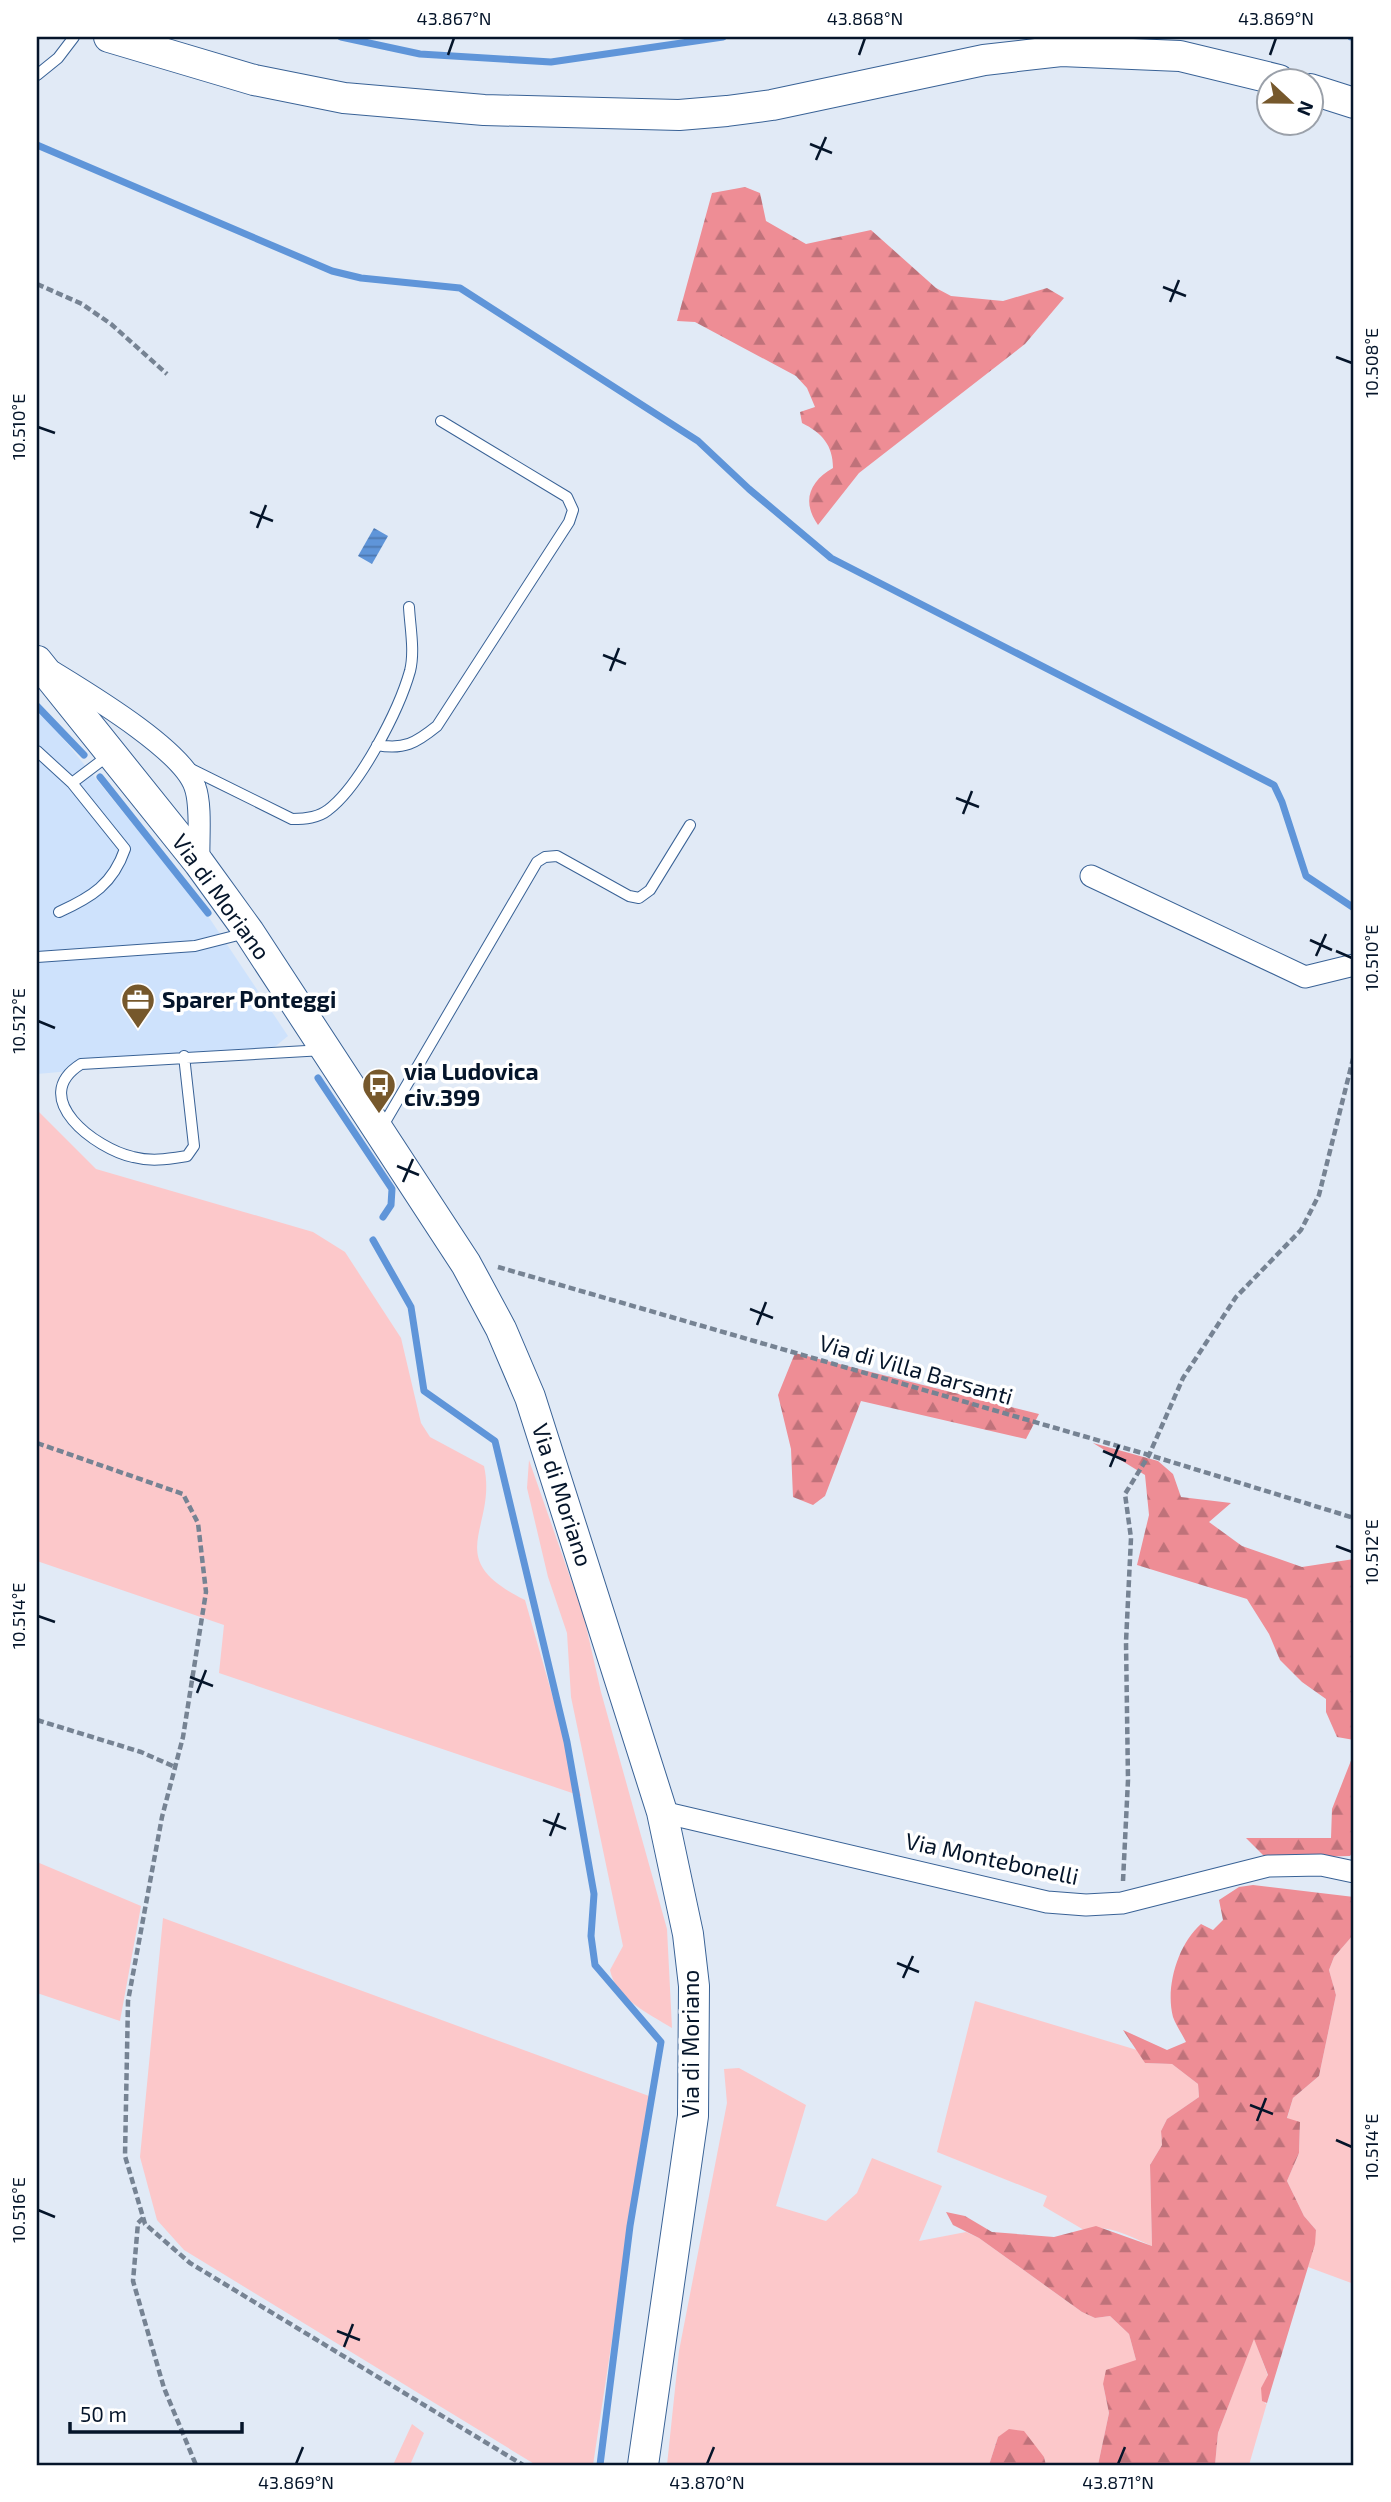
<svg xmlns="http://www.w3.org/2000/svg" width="1391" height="2502" font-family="'Exo 2',sans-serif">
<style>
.built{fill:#cee2fc}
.grass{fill:#fcc8ca}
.forest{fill:url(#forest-firs)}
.water{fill:url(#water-rules)}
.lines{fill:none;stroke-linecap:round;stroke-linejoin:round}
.stream{stroke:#5f95d9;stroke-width:7}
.service-casing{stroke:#396296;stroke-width:12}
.minor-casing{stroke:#396296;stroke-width:23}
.secondary-casing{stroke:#396296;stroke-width:32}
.path{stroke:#768393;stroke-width:4.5;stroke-dasharray:7 3.5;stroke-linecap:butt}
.service{stroke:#fff;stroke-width:10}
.minor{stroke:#fff;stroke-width:21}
.secondary{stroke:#fff;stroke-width:30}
.ticks{fill:none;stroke:#05152a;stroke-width:2.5}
.labels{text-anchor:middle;stroke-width:7;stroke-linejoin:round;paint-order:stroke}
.street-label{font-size:23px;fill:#05152a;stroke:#fff}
.poi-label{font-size:23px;font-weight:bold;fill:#05152a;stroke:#fff;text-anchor:start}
.neatline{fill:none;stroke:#05152a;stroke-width:2.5}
.ticks-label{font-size:18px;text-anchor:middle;fill:#05152a}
</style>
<defs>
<pattern id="forest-firs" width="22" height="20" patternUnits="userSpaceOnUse" patternTransform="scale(1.75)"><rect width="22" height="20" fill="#ee8d95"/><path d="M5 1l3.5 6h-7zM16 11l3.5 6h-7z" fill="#bf727a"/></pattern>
<pattern id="water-rules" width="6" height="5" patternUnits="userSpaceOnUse" patternTransform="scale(1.75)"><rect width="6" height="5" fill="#5f95d9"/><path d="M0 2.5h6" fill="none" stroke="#4c78b0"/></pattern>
</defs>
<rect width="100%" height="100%" fill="#e1eaf6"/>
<path class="built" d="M37,713l11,7 162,199 78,117 -22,18 -229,20z"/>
<path class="grass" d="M37,1110l59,59 217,63 32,20 56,86 20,85 9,14 54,29c14,63 -45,92 41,134l56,196 -362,-123 5,-48 -187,-64z
M529,1460l55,157 17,75 66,237 5,99c-24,-15 -56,-29 -62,-58l13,-24 -52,-249 -4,-64 -19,-56 -21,-89z
M37,1862l104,44 -21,115 -83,-28z
M163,1918l486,178 -56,369h-57l-352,-215 -27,-30 -17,-63z
M1354,1934v350l-46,-17 8,-37 -12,-14 -17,-35 12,-28 1,-30 -13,-4 6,-21 26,-22 17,-81 -7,-25 5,-13z
M975,2001l162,49 8,13 27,1 26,20 1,13 -32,22 -6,12 1,14 -12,20 2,81c-22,-9 -44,-23 -68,-16l-41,-24 4,-10 -110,-44z
M739,2068l67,37 -30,101 50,15 31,-28 15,-35 70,28 -23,55 47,-9 13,6 103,74 13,6 15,-2 19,18 7,26 -33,24 6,29 -11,52h-52l-2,-8 -46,-20 -9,28h-322l12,-114 48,-248 -3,-34z
M1254,2338l14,38 -3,28 2,-1 -18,62h-34l3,-32z
M412,2424l12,9 -14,32h-17z"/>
<path class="forest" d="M745,187l15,6 6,28 40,23 65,-14 65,58 15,8 52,5 44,-13 17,10 -39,46 -166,129 -41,52c-17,-24 -8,-44 15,-57 0,-23 -11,-35 -31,-45l-2,-11 15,-5 -8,-19 -11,-12 -101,-54 -18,-1 35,-128z
M795,1353l244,61 -13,25 -165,-38 -36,95 -12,9 -20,-8 -2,-48 -13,-54z
M1093,1443l65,18 15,13 8,23 50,6 -22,19 33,24 60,21 52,-8v181l-17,-3 -11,-25v-13l-24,-17 -22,-22 -11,-26 -22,-35 -110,-34 12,-50 -4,-40z
M1352,1758l2,92 -4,6 -84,2 -20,-20h85l1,-29z
M1253,1885l101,12v37l-20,23 -5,13 7,25 -17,81 -26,22 -6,20 13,4 -1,31 -12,28 17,35 12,14 -1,14 -48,159 -5,-2 -1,-13 7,-13 -14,-36 -36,94 -3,32h-117l11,-52 -6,-29 3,-14 30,-10 -7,-26 -19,-18 -15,2 -13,-6 -103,-74 -26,-13 -7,-13 19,4 27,16 62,5 42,-11 56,20 -2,-81 12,-20 -1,-14 6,-12 32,-22 -1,-13 -26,-20 -27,-1 -22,-33 44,20 19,-8c-4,-8 -10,-17 -13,-25 -8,-30 5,-73 28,-93l12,6 10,-10 -4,-20 20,-13z
M1009,2429l15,2 20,26 2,8h-57l9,-28z"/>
<path class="water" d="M374,528l14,8 -16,28 -14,-8z"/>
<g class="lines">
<path class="stream" d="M341,37l79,17 131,8 172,-25
M1351,37h3
M37,145l295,126 29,7 99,10 238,153 51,48 82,69 443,227 8,17 24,74 48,32
M37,706l47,49
M100,777l108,136
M318,1078l74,111 -1,16 -8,12
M373,1240l38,67 13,84 71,50 72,301 27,152 -3,42 4,29 66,77 -31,184 -30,239"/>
<g class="service-casing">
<path id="service" d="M37,75l21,-17 16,-21
M377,745c27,5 39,-2 60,-19l132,-204 4,-12 -6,-13 -126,-76
M37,751l35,32
M187,767l105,52c13,0 26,-1 36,-9 32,-24 71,-100 82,-139 5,-20 0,-44 -1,-64
M59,912c33,-15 54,-28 66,-63l-53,-66 37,-28
M37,957l158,-11 51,-13
M184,1056l10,90 -7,10c-19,3 -35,6 -54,1 -37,-8 -106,-59 -52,-93l243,-14
M381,1129l156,-267 8,-5 12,-1 72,40 10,2 11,-8 40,-65"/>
</g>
<g class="minor-casing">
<path id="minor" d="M53,672c34,21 130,78 142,115 7,19 3,55 4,76
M1091,876l214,101 49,-12
M662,1812l385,90 39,3 36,-2 146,-37 53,-1 33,7"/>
</g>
<g class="secondary-casing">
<path id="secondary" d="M109,37l145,43 90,18 140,12 195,5 48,-4 45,-6 212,-45 77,-9 119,5 99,24
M1310,89l44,14
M37,661l162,202 50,69 217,332 35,65 29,68 132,415 26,122 6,52 -1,130 -50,349"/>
</g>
<path class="path" d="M37,284l45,20 29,20 56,50
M498,1267l651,188 205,63
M37,1443l146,51 15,29 8,69 -23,145 -21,80 -34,184 -3,155 20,68 45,39 333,202
M37,1720l104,32 34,15
M1123,1881l5,-101 -2,-138 5,-104 -6,-44 24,-39 34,-77 53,-81 65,-67 18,-35 35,-140
M143,2218l-5,5 -5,58 31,107 32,77"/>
<use href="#service" class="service"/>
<use href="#minor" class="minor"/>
<use href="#secondary" class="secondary"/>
</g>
<path class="ticks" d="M448,55l6,-17M859,55l6,-17M1270,55l6,-17M810,144l22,9M816,160l10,-23M1163,287l23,9M1170,302l9,-22M1336,357l16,6M38,427l17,6M250,512l23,9M257,528l9,-23M603,655l23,9M610,671l9,-23M956,798l23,9M963,814l9,-23M1310,940l22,10M1336,951l16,7M1316,956l10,-22M38,1021l17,7M397,1166l22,9M403,1182l10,-23M750,1309l23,9M757,1325l9,-23M1103,1451l23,10M1110,1467l9,-22M1336,1546l16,6M38,1616l17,6M190,1677l23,9M197,1693l9,-23M543,1820l23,9M550,1836l9,-23M897,1963l22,9M903,1978l10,-22M1250,2105l23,9M1257,2121l9,-23M1336,2140l16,7M38,2210l17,7M337,2331l23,9M344,2347l9,-23M296,2464l7,-17M707,2464l7,-17M1118,2464l7,-17"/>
<defs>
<g id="office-pin" transform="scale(1.75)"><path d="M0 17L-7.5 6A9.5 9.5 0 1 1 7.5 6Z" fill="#76582c" stroke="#fff"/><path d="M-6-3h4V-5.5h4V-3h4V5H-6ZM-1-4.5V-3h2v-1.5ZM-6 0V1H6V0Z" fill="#fff"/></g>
<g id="bus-pin" transform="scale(1.75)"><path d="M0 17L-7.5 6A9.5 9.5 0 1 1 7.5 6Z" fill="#76582c" stroke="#fff"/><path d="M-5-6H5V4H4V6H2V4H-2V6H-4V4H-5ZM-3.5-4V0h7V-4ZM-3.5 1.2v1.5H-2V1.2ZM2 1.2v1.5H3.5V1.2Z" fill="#fff"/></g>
</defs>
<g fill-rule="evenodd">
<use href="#office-pin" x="138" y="1000"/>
<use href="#bus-pin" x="379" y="1085"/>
</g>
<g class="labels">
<g class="street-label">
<text transform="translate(221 897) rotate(54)" y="8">Via di Moriano</text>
<text transform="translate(916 1370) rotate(16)" y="8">Via di Villa Barsanti</text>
<text transform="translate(562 1495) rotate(72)" y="8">Via di Moriano</text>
<text transform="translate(992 1859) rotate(12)" y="8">Via Montebonelli</text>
<text transform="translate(691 2044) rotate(-90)" y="8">Via di Moriano</text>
</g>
<g class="poi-label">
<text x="162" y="1008">Sparer Ponteggi</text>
<text x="404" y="1080">via Ludovica<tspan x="404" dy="26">civ.399</tspan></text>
</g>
</g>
<rect width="1391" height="2502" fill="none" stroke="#ffffff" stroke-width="77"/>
<g transform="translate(1290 102) rotate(112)"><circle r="33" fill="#ffffff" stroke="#9ba1aa" stroke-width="2"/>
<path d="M0-5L12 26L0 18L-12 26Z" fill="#76582c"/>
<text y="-10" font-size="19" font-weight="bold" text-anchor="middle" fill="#05152a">N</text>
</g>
<path d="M70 2422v10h172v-10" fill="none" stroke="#05152a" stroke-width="3.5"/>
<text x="80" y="2422" font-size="21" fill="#05152a" stroke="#ffffff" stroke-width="5" paint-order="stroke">50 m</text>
<rect x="38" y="38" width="1314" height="2426" class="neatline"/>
<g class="ticks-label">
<text x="454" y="25">43.867°N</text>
<text x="865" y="25">43.868°N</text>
<text x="1276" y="25">43.869°N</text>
<text transform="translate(1372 363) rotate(-90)" y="6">10.508°E</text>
<text transform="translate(19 427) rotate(-90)" y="6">10.510°E</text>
<text transform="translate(1372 958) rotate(-90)" y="6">10.510°E</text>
<text transform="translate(19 1021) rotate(-90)" y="6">10.512°E</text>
<text transform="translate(1372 1552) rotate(-90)" y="6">10.512°E</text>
<text transform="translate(19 1616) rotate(-90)" y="6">10.514°E</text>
<text transform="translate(1372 2147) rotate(-90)" y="6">10.514°E</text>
<text transform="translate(19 2210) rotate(-90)" y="6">10.516°E</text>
<text x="296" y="2489">43.869°N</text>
<text x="707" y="2489">43.870°N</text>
<text x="1118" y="2489">43.871°N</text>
</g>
</svg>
